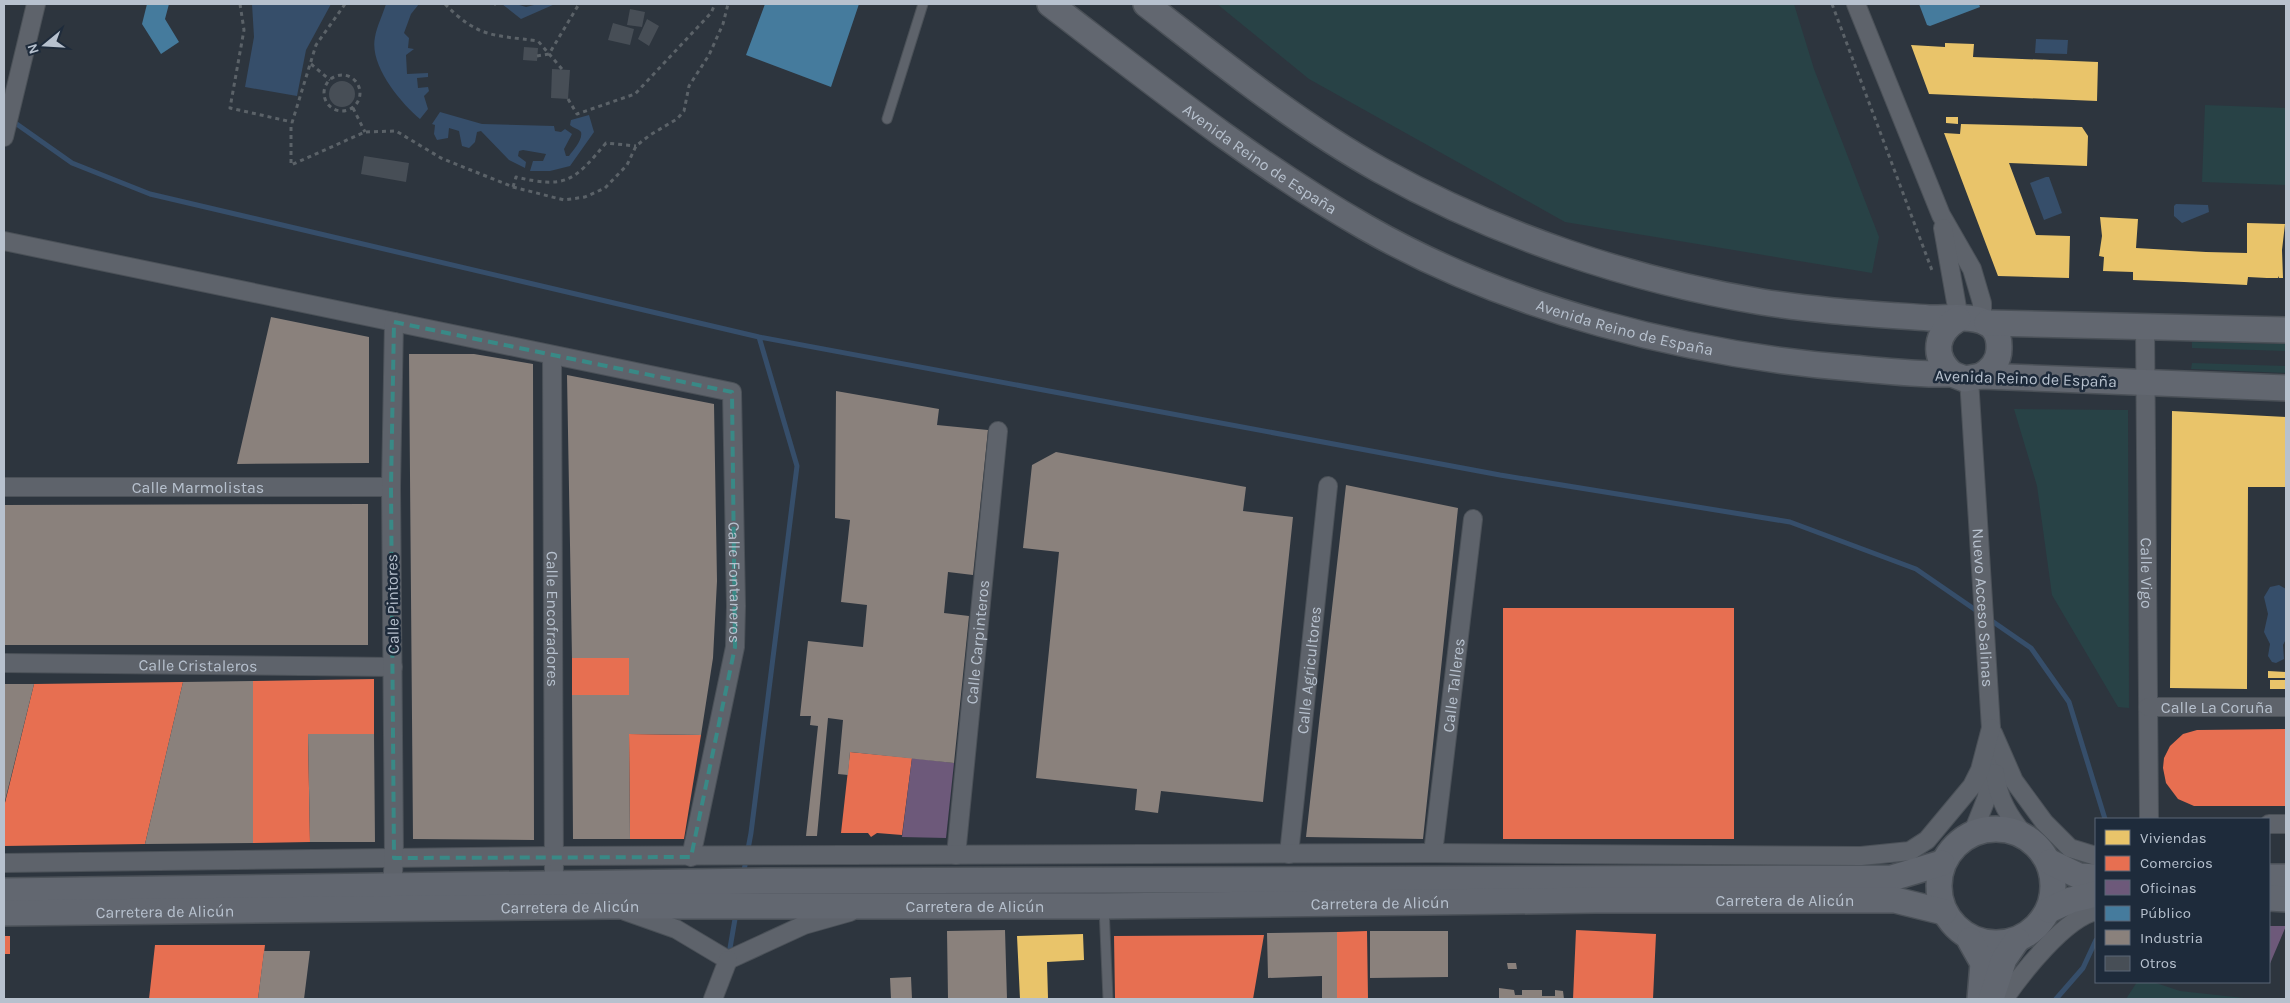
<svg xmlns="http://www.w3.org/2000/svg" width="2290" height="1003" font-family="Karla,sans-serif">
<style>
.green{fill:#284246}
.water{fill:#364e6a}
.homes{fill:#e9c46a}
.shops{fill:#e76f51}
.offices{fill:#6d597a}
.public{fill:#457b9d}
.industry{fill:#8a817c}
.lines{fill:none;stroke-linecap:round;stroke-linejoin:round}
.stream{stroke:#364e6a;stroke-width:5}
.building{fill:#474e56}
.lane-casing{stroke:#4b5158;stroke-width:11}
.street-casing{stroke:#4b5158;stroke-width:20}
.secondary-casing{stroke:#4b5158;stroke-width:28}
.path{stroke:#5b6268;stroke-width:3;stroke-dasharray:4 4;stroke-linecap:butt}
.lane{stroke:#5e636b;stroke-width:9}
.street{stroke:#5e636b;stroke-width:18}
.secondary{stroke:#626770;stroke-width:25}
.marked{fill:none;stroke:#398986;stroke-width:4;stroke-dasharray:10 6;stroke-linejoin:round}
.labels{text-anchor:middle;stroke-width:5;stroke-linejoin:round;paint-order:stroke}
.street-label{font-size:16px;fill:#b7c1ce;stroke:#1e2b3b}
</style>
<rect width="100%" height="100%" fill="#2d353e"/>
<path class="green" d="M1217,4h577l20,65 65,168 -7,36 -307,-51 -256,-143z
M2205,105l81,3v77l-84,-3z
M2192,342l94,2v7l-94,-3z
M2192,363l94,3v7l-95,-4z
M2014,409l114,1 1,298 -11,-1 -66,-112 -15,-109z
M2137,982h16l27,9 73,8h-127z"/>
<path class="water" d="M252,4h79l-25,46 -9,46 -52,-9 9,-50z
M386,4h33l-8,10 -7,19 5,5 -1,10 6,1 -8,6 1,19 21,-1v4l-11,1 1,10 10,-1 1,4 -5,5 4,13 -8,10c-20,-17 -51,-54 -45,-82 2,-11 8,-23 11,-33z
M502,4h14l10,3 12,-3h17l-34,15z
M2036,39l32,1 -1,14 -32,-1z
M440,112l42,12 72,2 1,5 6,1 4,-3 7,5 -8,15 2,7h3c4,-6 14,-16 12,-24 -2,-3 -8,-4 -11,-7l1,-5 18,-5 5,17 -24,34 -20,5h-20l3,-10h10l3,-7 -23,-4 -4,1 -1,5 8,6 -1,6 -16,-8 -28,-29 -4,1 -2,10 -6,6 -7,-2 -3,-15 -10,-3 -1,10 -11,2 -3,-6 1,-9 -3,-1z
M2046,177h3l13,36 -18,7 -14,-37z
M2176,204l32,1 1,7 -27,11 -8,-7v-10z
M2279,585l7,4v50l-3,6 1,14 -8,4 -4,-1 -4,-6 2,-12 -6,-12 4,-18 -4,-17 6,-10z"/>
<path class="homes" d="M1945,43l29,1 -1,13 125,5 -1,39 -168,-7 -18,-49 34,2z
M1946,117h12v7l-12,-1z
M1961,124l121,3 6,9 -1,30 -78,-3 27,72 34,1 -1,42 -71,-2 -54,-143 16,1z
M2100,217l38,2 -2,29 70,4 41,1v-30l38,1 -3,26 1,28h-4v-2l-1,2h-11l-19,-1 -1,8 -63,-3 -51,-2v-8l-30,-1 1,-14 -5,-1 3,-20z
M2172,411l114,6v70h-38l-1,202 -77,-1z
M2268,671l18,1v6h-18z
M2270,680h16v9h-16z
M1083,934l1,26 -37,2 1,36 -28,1 -3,-63z"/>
<path class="shops" d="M1503,608h231v231h-231z
M572,658h57v37h-57z
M374,679v55h-66l2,108 -57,1v-162z
M183,682l-38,162 -141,2v-39l30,-123z
M2286,729v77h-92l-16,-7 -12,-16 -3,-15 1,-10 6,-12 13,-12 14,-4z
M629,734l72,1 -17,104h-54z
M850,752l62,6 -10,77 -25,-2 -6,4 -3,-4h-27z
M1576,930l80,4 -3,65h-80z
M1367,931l1,68h-31v-67z
M1264,935l-11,64h-138l-1,-63z
M4,936h6v18h-6z
M155,945h110l-7,54h-109z"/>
<path class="offices" d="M912,758l42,5 -8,75 -44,-1z
M2269,926h17l-17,40z"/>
<path class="public" d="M147,4h22l-4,15 14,23 -18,12 -19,-30z
M765,4h94l-28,83 -85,-32z
M1919,4h60l1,3 -50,19 -3,-1z"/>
<path class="industry" d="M271,317l98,20v126l-132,1z
M409,354h65l59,10 1,476 -121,-1z
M567,375l147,29 3,177 -4,77 -12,77 -72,-1 1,105h-57l-1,-144h57v-37h-57z
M836,391l103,18 -2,16 51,5 -15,145 -25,-3 -4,41 25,3 -15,147 -104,-11 -2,23 -10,-1 5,-54 -15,-2 -11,118h-11l12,-110 -8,-1 1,-9h-11l8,-75 55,6 4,-42 -26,-3 9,-82 -15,-2z
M1056,452l190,35 -3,24 50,6 -30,285 -102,-11 -3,22 -23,-3 2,-21 -101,-11 23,-226 -36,-4 9,-83z
M1346,485l112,23 -35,331 -117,-2z
M368,504v141h-364v-140z
M253,681v162l-108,1 38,-162z
M4,684h30l-30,121z
M308,734h66l1,108h-65z
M1005,930l2,69h-59l-1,-68z
M1370,931h78v46l-78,1z
M1337,932v67h-15v-23l-54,2 -1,-45z
M264,951h46l-6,48h-46z
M1507,963h9l1,6h-9z
M911,977l1,22h-21l-1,-21z
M1499,988l15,2 1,5h7v-5h20v6h13v-6l8,1 1,8h-65z"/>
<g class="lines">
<path class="stream" d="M11,120l61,43 78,31 609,143 741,138 290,47 126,47 64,44
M1989,619l42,29 38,54 36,117
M743,876l8,-43 46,-367 -38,-129
M729,954l7,-41
M2056,999l27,-31 13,-28"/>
</g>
<path class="building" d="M630,9l15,3 -3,15 -15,-2z
M647,19l12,7 -10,20 -11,-7z
M613,23l21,6 -4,16 -22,-5z
M524,47l14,1 -1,13 -14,-1z
M552,69l18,1 -2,29 -17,-1z
M329 94a13 13 0 1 1 26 0a13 13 0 1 1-26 0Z
M364,156l45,7 -3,19 -45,-8z"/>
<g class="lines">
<g class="lane-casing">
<path id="lane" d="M887,119l36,-115
M1104,907l4,92"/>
</g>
<g class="street-casing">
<g id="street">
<path d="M1856,4l85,211 31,54 10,34v17"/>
<path d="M4,137l32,-133"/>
<path d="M1943,228l16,91"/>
<path id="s1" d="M4,241l728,151 4,214 -1,41 -44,210"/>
<path id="s2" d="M2145,325l4,494"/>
<path id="s3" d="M552,355l2,528"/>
<path id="s4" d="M1969,379l22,349 -4,69 -14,35"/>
<path id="s5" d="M4,487h387"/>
<path id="s6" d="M4,663l389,4"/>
<path id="s7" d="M2148,707h138"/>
<path d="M1993,733l21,48 30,41 26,26 26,8"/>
<path d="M1995,773c3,26 14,44 30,63"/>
<path d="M2269,824h17"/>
<path id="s8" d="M1433,853l40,-334"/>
<path id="s9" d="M1289,854l39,-368"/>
<path id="s10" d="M956,855l42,-424"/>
<path d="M4,863l549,-7 880,-3 428,3 49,-5 17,-11 45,-54 8,-16 11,-42"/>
<path d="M392,886l2,-28 -3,-371 3,-165"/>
<path d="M625,911l51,18 52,31 76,-35 46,-13"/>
<path d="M713,999l15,-39"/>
<path d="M2004,999c18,-26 61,-81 92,-88"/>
</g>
</g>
<g class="secondary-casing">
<g id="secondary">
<path id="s11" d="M1050,4c102,78 203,159 315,223 143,82 323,128 487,141 33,3 67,7 100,6l13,5 16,-3 305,12"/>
<path d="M1146,4c75,58 150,119 234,166 117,65 250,110 382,132 55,9 111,12 167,16 25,1 72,-9 70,31 0,13 -8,21 -18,27"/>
<path d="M1987,323l299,7"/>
<path d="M1952,374c-20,-18 -17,-41 6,-55"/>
<circle cx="1996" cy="886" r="57"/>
<path d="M2050,862l29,14 17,1"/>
<path d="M2269,877h17"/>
<path d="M4,891l761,-10 1127,-3 50,-15"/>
<path d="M2269,898l17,1"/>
<path d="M2049,910l22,-10 25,-6"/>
<path id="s12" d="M4,913l607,-7h493l492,-6h299l49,12"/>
<path d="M1970,940l13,23 -3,36"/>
<path d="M1991,999l13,-40 13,-19"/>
</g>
</g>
<path class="path" d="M240,4l4,26 -14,78 62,14
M345,4l-29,41 -25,81v39l74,-33 31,-1 45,27 72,29 51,13 21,-3 20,-9 22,-23 9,-19 14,-11 27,-16 7,-8 5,-25 20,-31 14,-31 5,-20
M445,4c33,34 49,31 93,37l24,28
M494,4h2
M1832,4l101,269
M537,56l12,-2 30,-50
M311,64l19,16
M324 93a18 18 0 1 1 36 0a18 18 0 1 1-36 0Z
M568,99l9,15 58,-20 76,-81 4,-9
M353,108l12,24
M513,187l3,-10c50,12 58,4 90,-34l30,3"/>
<use href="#lane" class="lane"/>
<use href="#street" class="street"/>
<use href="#secondary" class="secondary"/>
</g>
<path class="marked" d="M394,322l338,70 3,255 -44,210 -297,1 -3,-371z"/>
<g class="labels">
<g class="street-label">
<text dy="6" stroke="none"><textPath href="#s11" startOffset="261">Avenida Reino de España</textPath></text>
<text dy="6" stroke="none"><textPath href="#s11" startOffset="666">Avenida Reino de España</textPath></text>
<text transform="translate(2026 378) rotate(2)" y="6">Avenida Reino de España</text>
<text dy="6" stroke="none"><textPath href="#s5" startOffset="194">Calle Marmolistas</textPath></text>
<text dy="6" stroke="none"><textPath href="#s2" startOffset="248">Calle Vigo</textPath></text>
<text dy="6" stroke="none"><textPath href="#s1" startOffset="934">Calle Fontaneros</textPath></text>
<text transform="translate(392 604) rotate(-91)" y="6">Calle Pintores</text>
<text dy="6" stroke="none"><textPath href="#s4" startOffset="229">Nuevo Acceso Salinas</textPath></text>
<text dy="6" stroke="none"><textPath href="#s3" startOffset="264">Calle Encofradores</textPath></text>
<text dy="6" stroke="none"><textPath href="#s10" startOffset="214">Calle Carpinteros</textPath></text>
<text dy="6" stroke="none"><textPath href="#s6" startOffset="194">Calle Cristaleros</textPath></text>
<text dy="6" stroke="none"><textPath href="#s9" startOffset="185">Calle Agricultores</textPath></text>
<text dy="6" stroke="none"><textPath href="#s8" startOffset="169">Calle Talleres</textPath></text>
<text dy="6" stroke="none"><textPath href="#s7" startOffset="69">Calle La Coruña</textPath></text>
<text dy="6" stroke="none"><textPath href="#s12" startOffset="1781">Carretera de Alicún</textPath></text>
<text dy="6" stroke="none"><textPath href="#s12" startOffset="1376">Carretera de Alicún</textPath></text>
<text dy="6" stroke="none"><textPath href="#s12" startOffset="971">Carretera de Alicún</textPath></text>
<text dy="6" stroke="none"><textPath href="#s12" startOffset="566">Carretera de Alicún</textPath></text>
<text dy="6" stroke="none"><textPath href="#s12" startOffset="161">Carretera de Alicún</textPath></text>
</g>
</g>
<rect width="2290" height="1003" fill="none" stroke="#b7c1ce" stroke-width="10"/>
<rect x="2095" y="818" width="175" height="165" fill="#1e2b3b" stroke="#5b6776"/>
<rect x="2105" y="830" width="25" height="15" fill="#e9c46a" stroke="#5b6776"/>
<text x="2140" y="843" font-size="15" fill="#b7c1ce">Viviendas</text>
<rect x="2105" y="856" width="25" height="15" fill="#e76f51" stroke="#5b6776"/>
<text x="2140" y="868" font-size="15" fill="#b7c1ce">Comercios</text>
<rect x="2105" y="880" width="25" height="15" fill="#6d597a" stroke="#5b6776"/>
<text x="2140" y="893" font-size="15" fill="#b7c1ce">Oficinas</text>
<rect x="2105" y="906" width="25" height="15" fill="#457b9d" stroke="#5b6776"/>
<text x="2140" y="918" font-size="15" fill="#b7c1ce">Público</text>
<rect x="2105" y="930" width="25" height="15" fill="#8a817c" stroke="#5b6776"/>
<text x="2140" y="943" font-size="15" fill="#b7c1ce">Industria</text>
<rect x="2105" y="956" width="25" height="15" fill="#474e56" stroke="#5b6776"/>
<text x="2140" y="968" font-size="15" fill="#b7c1ce">Otros</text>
<g transform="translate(45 45) rotate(252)" stroke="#1e2b3b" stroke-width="4" paint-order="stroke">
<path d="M0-4L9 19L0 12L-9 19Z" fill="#b7c1ce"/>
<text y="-8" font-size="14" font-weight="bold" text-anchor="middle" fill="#b7c1ce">N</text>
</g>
</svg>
